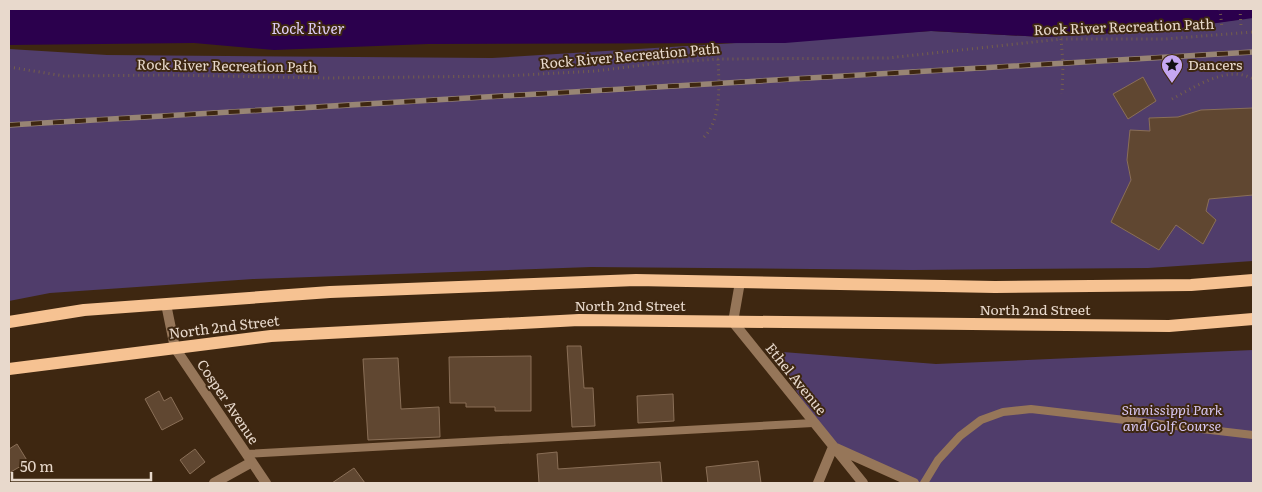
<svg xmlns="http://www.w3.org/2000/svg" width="1262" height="492" font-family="Literata,serif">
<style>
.green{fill:#503d6b}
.water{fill:#2b004d}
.building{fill:#604731;stroke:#8a6f57}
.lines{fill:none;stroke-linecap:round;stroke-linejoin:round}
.path{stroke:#745f4c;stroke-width:3;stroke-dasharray:1 4;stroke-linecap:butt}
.service{stroke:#967659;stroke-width:8}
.minor{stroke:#967659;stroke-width:10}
.primary{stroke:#f6c292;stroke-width:12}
.rail-casing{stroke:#988574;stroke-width:5.5}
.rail{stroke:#3e2711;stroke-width:4;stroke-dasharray:11;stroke-linecap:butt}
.labels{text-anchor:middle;stroke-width:4;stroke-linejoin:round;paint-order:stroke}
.street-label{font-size:14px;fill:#e8d9cc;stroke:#3e2711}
.poi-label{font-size:14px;fill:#e8d9cc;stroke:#3e2711;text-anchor:start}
.park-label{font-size:14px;font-style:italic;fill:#d7c6f1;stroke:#3e2711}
.water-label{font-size:15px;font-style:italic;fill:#e0cffb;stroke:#3e2711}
</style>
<rect width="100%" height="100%" fill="#3e2711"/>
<path class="green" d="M1253,15v246l-105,7 -235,2 -322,-3 -338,12 -203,14 -41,8v-252l98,6 385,3 439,-27 112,6 123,-7 69,-10z
M1253,350v133h-339l-81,-36 -63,-96 166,13z"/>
<path class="water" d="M9,9h1244v9l-87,12 -123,7 -112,-6 -146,12 -357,1 -154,6 -80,-7 -185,2z"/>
<path class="building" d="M1143,77l13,24 -28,18 -15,-25z
M1253,108v87l-44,4 -3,12 10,9 -13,24 -27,-19 -17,25 -48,-28 20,-42 -4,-20 3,-30 20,1 -1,-13 29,-1 23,-7z
M567,346h14l3,42h9l2,38 -23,1z
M531,356v55h-36v-4h-29v-4h-16l-1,-46z
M398,358l3,51 38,-2 1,30 -72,3 -5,-81z
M159,391l5,10 7,-4 12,22 -21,11 -17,-31z
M673,394l1,27 -36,2 -1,-27z
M17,444l11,18 -19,11v-24z
M195,449l10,13 -15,12 -10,-14z
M557,452l1,17 102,-7 2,21h-123l-2,-29z
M758,461l3,22h-53l-2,-16z
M354,468l11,15h-33z"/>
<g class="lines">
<path class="path" d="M1220,9l2,19
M1240,9l1,17
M1061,39l2,24 -1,31
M9,67l55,9 105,-1 158,3 177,-2 92,-5 63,-8 59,-4 170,-1 173,-19h104l88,-7
M1172,99c21,-11 56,-35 81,-20
M704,137c18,-18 15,-54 14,-78"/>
<path class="service" d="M247,454l566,-31
M924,483l14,-23 22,-24 21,-16 22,-8 28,-3 222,26"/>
<path class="minor" d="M740,282l-7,40 130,161
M166,304l9,44 91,135
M836,448l78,35
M214,483l38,-21
M818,483l15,-36"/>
<path class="primary" d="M9,322l75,-12 246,-18 306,-12 359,7 196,-2 62,-5
M9,369l262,-33 308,-16 590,6 84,-7"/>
<g class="rail-casing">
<path id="rail" d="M9,125l1244,-73"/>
</g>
<use href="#rail" class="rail"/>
</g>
<defs>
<g id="sight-pin" transform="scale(1.125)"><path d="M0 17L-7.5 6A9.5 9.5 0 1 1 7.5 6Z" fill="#c5a7f1" stroke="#3e2711"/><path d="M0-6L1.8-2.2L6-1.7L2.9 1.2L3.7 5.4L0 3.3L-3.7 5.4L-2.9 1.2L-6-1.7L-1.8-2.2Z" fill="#111"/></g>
</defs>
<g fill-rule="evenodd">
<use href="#sight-pin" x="1172" y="65"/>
</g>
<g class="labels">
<g class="street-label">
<text transform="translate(1124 27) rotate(-2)" y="5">Rock River Recreation Path</text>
<text transform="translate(630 56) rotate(-5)" y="5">Rock River Recreation Path</text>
<text transform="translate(227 66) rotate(1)" y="5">Rock River Recreation Path</text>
<text x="630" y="311">North 2nd Street</text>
<text x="1035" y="315">North 2nd Street</text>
<text transform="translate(224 327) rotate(-7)" y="5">North 2nd Street</text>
<text transform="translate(796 379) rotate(51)" y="5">Ethel Avenue</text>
<text transform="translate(228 402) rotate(56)" y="5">Cosper Avenue</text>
</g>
<g class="poi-label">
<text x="1188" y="70">Dancers</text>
</g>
<g class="park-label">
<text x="1172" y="415">Sinnissippi Park<tspan x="1172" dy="16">and Golf Course</tspan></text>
</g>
<g class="water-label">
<text x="308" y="34">Rock River</text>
</g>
</g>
<rect width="1262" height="492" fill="none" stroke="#e8d9cc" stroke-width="20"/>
<path d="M12 472v8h139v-8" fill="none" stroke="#e8d9cc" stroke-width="2.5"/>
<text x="20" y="472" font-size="15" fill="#e8d9cc" stroke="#3e2711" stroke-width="4" paint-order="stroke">50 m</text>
</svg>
